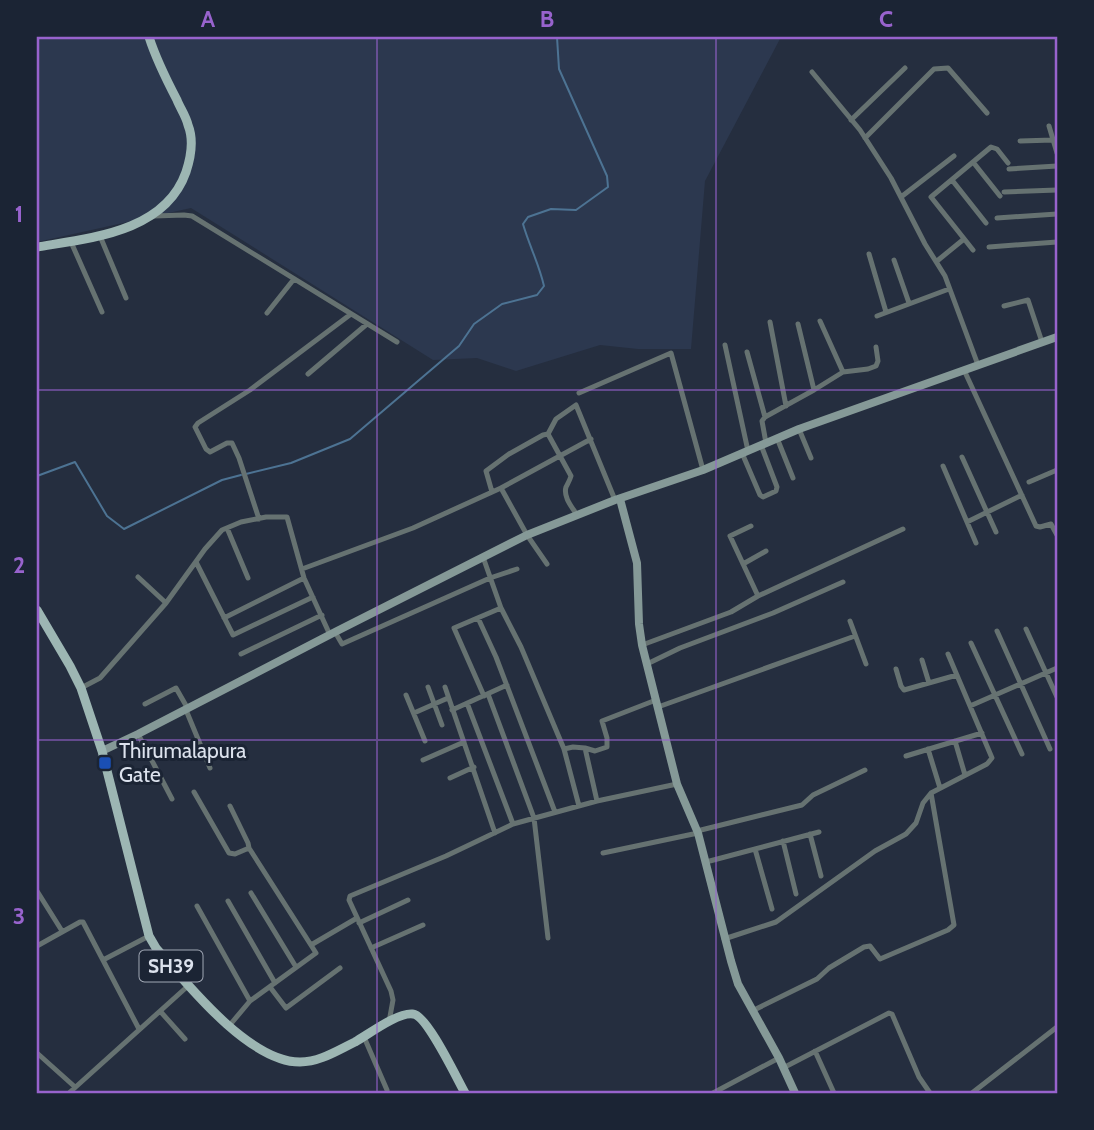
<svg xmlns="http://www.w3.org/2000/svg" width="1094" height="1130" font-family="Cabin,sans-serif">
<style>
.built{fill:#2c384f}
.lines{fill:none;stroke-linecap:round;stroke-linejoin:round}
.stream{stroke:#4d7393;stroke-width:2}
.street{stroke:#667271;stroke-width:5}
.secondary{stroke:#859997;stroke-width:8}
.primary{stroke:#9db6b3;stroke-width:9}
.grid{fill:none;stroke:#9863cd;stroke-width:2;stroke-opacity:0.55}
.transit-dot{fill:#1a4fb4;stroke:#1b2434;stroke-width:2.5}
.labels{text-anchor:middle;stroke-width:6;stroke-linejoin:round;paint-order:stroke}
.shield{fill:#1b2434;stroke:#a2a9b6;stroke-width:2}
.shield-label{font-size:19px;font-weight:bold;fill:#dce2ed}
.poi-label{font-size:21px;fill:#dce2ed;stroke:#1b2434;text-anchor:start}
.neatline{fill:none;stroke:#9863cd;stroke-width:2.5}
.grid-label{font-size:23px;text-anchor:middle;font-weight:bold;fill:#9863cd}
</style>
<rect width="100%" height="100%" fill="#252e3f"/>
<path class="built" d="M37,37h744l-76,144 -14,168h-53l-38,-4 -84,26 -39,-13 -44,2 -242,-152 -154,34z"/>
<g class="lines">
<path class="stream" d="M246,474l45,-11 59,-24 109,-93 15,-22 28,-20 35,-9 7,-9c-5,-22 -15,-41 -21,-62l5,-7 23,-8 25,1 32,-23 -1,-11 -48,-107 -2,-32
M37,476l38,-14 32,54 17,13 98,-49 19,-5"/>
<path class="street" d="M812,72l48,58 31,48 34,66 20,32 33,89
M851,120l54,-52
M1049,126l8,27
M865,138l69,-69 14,-1 39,45
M1020,141l33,-1
M973,162l27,34
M1009,169l48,-3
M952,180l34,43
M1004,192l53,-2
M901,197l53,-41
M154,216l30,-1 8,1 205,126
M997,218l60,-4
M100,236l26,62
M71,242l31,70
M989,247l68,-5
M973,250l-42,-53 60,-50 6,2 11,14
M869,254l17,58
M894,260l15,43
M937,261l27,-22
M1004,306l24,-6 14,42
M267,313l27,-34
M877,316l72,-27
M820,321l23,51
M770,322l16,84
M798,324l16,66
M725,345l23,106
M747,352l18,65
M964,370l72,156 4,1 11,-3 6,11
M308,374l59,-50
M579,393l92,-40 32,117
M799,429l12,29
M777,438l16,40
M766,443l-4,-22 3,-4 49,-27 29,-18 25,-3 8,-3 2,-5 -2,-14
M742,453l18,42 3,2 13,-6 1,-4 -16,-42
M962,457l34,75
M943,466l33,77
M1029,482l28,-12
M501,488l26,47 20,29
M492,492l-6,-21 23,-17 34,-19 5,-1
M577,515c-5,-8 -14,-18 -11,-28 2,-4 4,-7 5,-11l-23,-42 8,-15 20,-14 39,95
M259,519l-20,-61 -7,-15h-5l-17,9 -4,-3 -11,-22 3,-4 52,-33 101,-76
M967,522l55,-27
M751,526l-21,10 28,60
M227,528l21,50
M483,557l18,51 -47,20 30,68
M196,562l37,73 80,-38
M743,564l23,-13
M302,569l111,-41 88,-40 90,-49
M138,577l28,26
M501,608l20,39 43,102
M224,618l80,-40
M478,618l18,39 59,155
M850,621l16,43
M1026,629l31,68
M997,631l53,118
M335,632l7,12 148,-66 27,-9
M971,643l51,111
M642,645l89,-33 27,-16 145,-67
M241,654l81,-39
M922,660l7,23
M647,664l33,-16 93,-35 70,-31
M896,669l5,17 3,4 53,-15
M428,687l14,38
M445,687l50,146
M81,688l19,-10 66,-75 39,-54 17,-19 19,-8 25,-5h21l17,61 26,57
M488,694l46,124 14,120
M406,695l19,46
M467,703l46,121
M145,704l31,-16 12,21
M970,706l87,-38
M658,707l197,-71
M186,710l24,58
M452,710l55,-25
M414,713l34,-15
M138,734l34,65
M955,741l10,34
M585,748l12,53
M928,749l12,39
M906,756l76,-23
M423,760l41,-18
M450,778l24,-11
M194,792l35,61 6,1 14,-6 67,105 -66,48 -21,25
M230,806l18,37 1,5
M579,806l-15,-57 9,-2 12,1 10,3 12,-4v-9l-5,-17 54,-21
M697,831l105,-26 11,-10 52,-25
M810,834l11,42
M783,841l13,53
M755,849l17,60
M603,853l95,-20
M706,862l113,-30
M37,891l25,40
M251,893l45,74
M228,901l47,82
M197,906l53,95
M359,923l49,-23
M724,939l52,-17 99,-71 31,-17 10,-11 7,-20 8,-10
M311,945l46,-27
M37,946l43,-24h3l56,107
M371,948l52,-23
M103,960l46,-24
M270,987l16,21 54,-40
M160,1011l25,28
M752,1011l65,-32 12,-11 35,-21 6,-1 10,13 68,-29 6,-5 -23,-132 56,-29 5,-6 -44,-104
M389,1022l4,-22 -2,-9 -42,-91 1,-4 96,-40 67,-32 84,-23 80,-17
M364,1037l23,53v3
M815,1051l19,42
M37,1053l38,34
M783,1068l106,-55 3,1 27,63 11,16
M69,1093l120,-108
M713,1093l66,-35
M972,1093l85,-66"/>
<path class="secondary" d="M620,499l17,64 2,61 3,21 35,139 21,49 33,128 7,23 41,74 16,35
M102,751l36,-17 197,-102 192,-97 88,-35 88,-30 96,-41 258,-92"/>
<path class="primary" d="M37,247c54,-9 128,-15 149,-75 5,-15 8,-32 2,-47 -2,-9 -8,-17 -11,-25 -11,-21 -21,-41 -28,-63
M37,610l33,56 11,22 21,63 47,185 7,12c31,36 93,114 144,114 20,0 38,-12 55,-20 14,-8 43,-30 58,-28 14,1 44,65 52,79"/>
</g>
<path class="grid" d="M377,37v1056M716,37v1056M37,390h1020M37,740h1020"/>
<rect class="transit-dot" x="98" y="756" width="14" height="14" rx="3.5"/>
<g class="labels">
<rect class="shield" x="139.5" y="950.5" width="63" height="31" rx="5"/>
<g class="shield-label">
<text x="171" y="973">SH39</text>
</g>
<g class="poi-label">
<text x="119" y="758">Thirumalapura<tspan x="119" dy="24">Gate</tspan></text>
</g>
</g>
<rect width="1094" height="1130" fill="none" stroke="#1b2434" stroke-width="77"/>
<rect x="38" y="38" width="1018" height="1054" class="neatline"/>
<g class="grid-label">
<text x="208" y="27">A</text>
<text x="547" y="27">B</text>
<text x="886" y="27">C</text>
<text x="19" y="222">1</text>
<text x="19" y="573">2</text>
<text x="19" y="924">3</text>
</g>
</svg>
